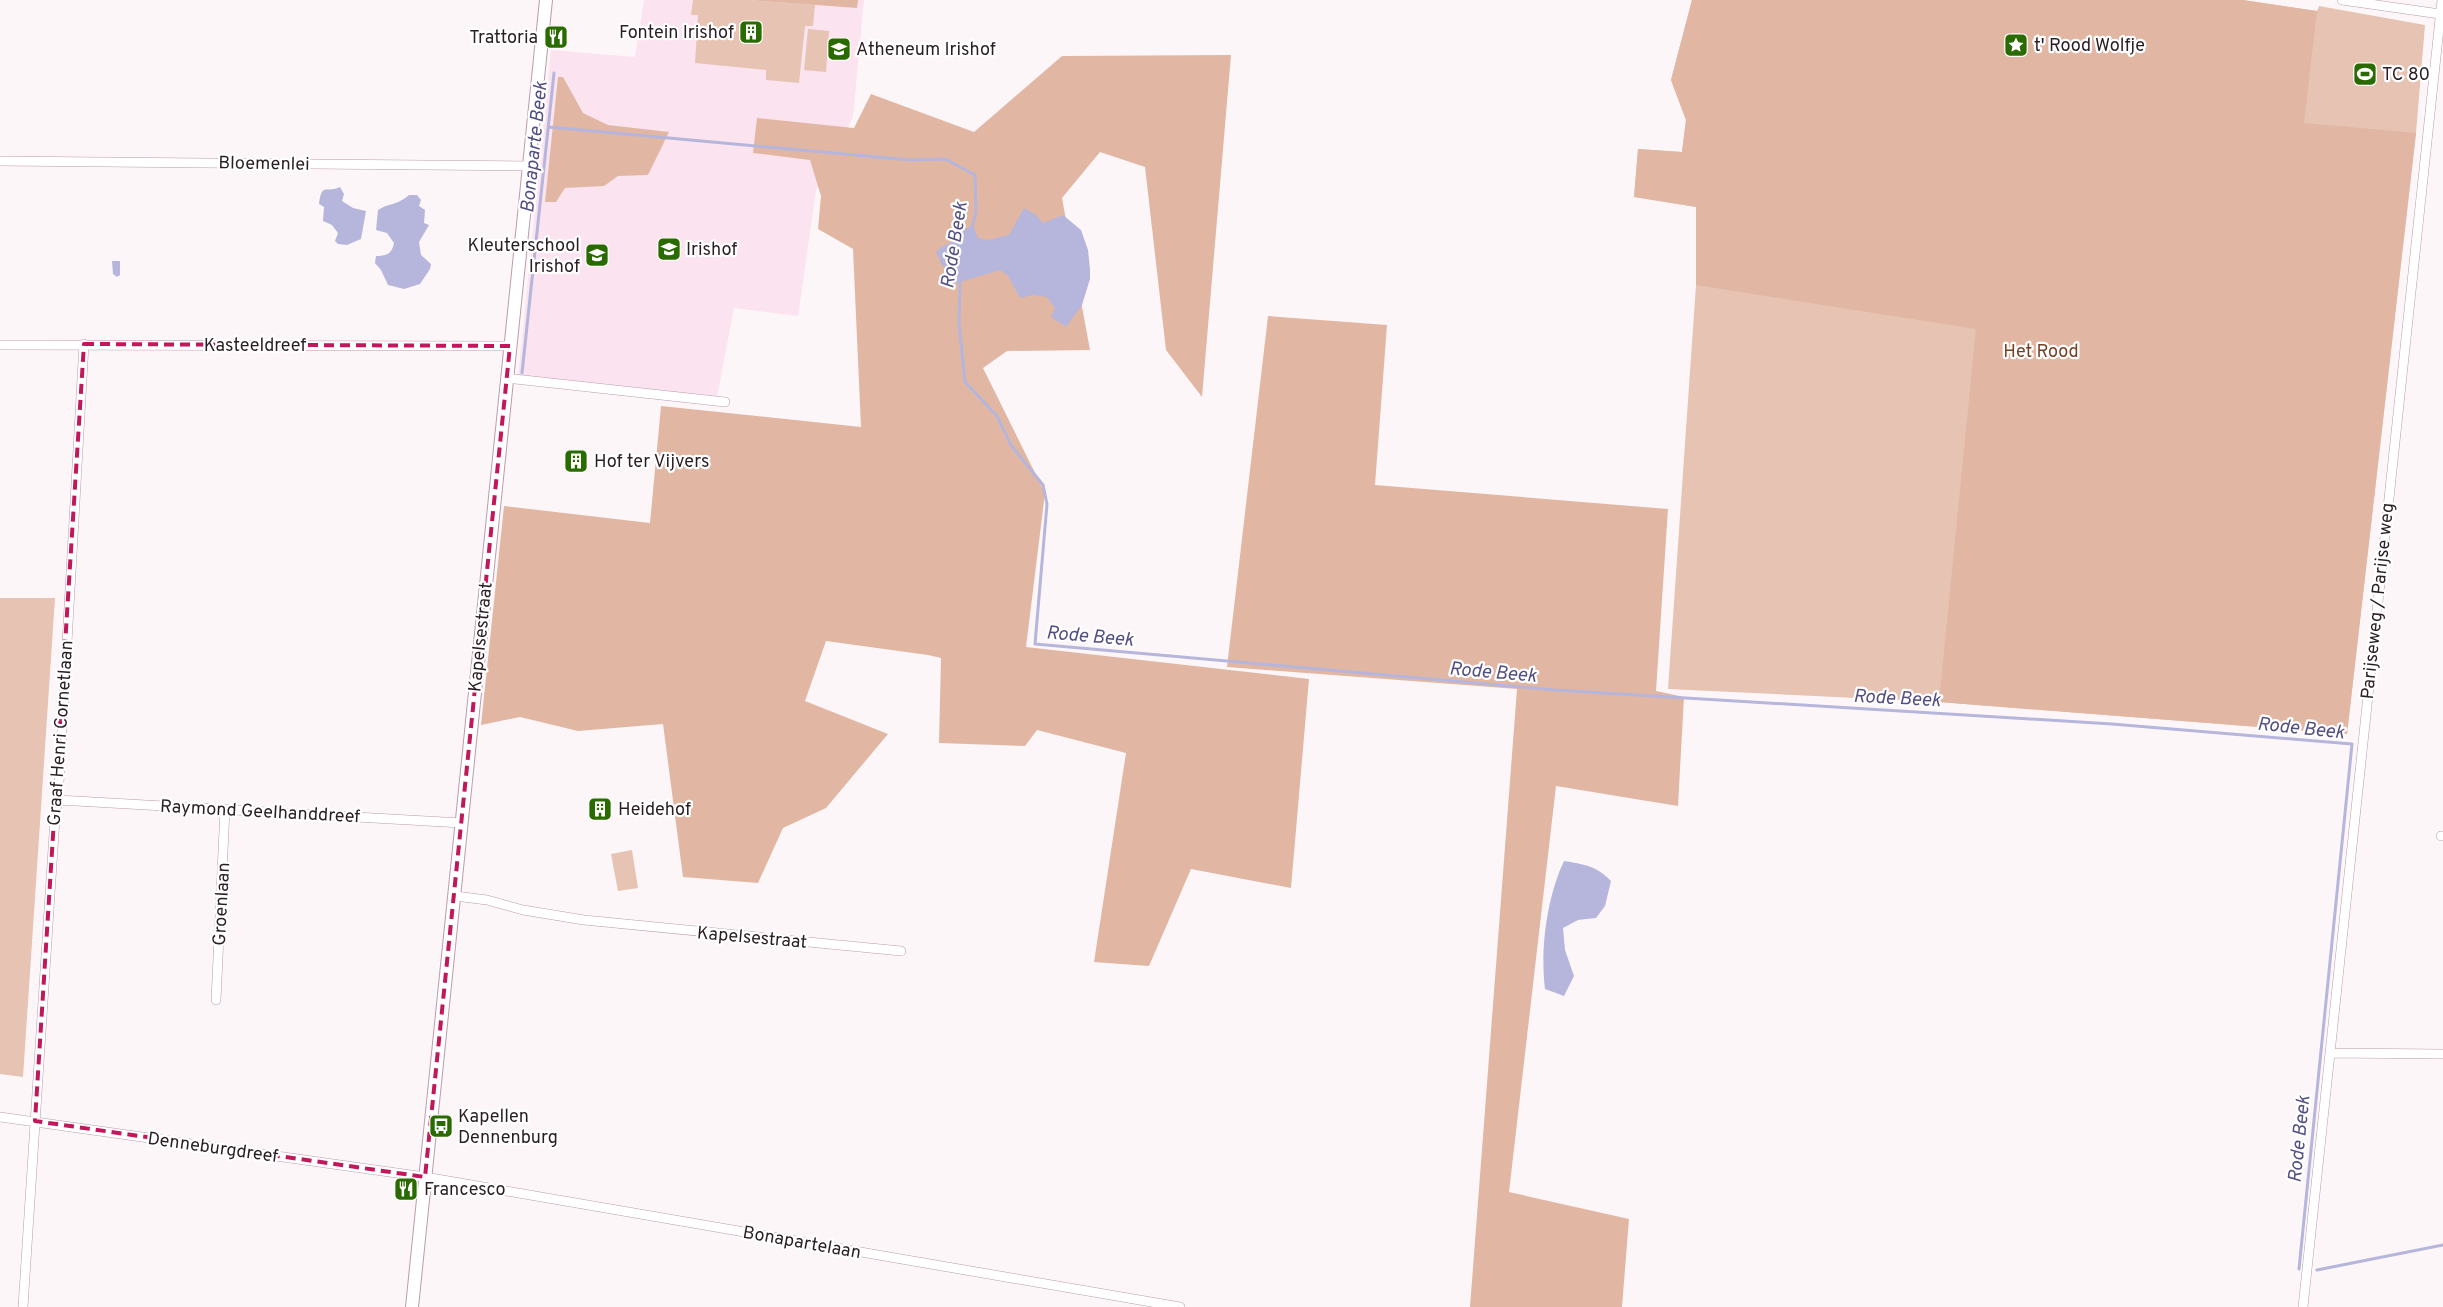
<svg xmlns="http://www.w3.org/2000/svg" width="2443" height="1307" font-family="Overpass,sans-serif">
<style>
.built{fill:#fbe3ef}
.green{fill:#e6c3b3}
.forest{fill:#e1b7a3}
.water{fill:#b6b5dc}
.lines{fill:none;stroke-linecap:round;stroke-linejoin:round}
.stream{stroke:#b6b5dc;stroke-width:3}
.street-casing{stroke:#ba9cab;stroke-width:10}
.primary-casing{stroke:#ba9cab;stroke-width:14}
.street{stroke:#fff;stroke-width:9}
.primary{stroke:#fff;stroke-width:12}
.marked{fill:none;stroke:#c2185b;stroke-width:4;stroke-dasharray:10 6;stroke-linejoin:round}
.labels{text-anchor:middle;stroke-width:4.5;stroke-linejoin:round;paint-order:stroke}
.poi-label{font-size:18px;fill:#2a1e24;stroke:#fff;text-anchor:start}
.street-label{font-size:18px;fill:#2a1e24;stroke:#fff}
.park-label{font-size:18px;fill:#764024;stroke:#fff}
.water-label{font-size:19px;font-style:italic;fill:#534f84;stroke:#fff}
</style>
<rect width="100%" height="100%" fill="#fdf6f9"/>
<path class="built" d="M644,0h220l-11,117 -37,73 -18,126 -64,-8 -17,89 -199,-19 33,-328 84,7z"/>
<path class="green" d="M693,0h55l67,5 -2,21h-8l-6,57 -33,-3v-10l-71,-7 3,-48h-7z
M1692,0h551l74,11 2,-5 106,19 -9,108 -69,601 -408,-32 -271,-13 28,-404 1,-78 -63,-10 4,-48 44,3 4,-32 -15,-40z
M808,29l21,2 -3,41 -22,-2z
M0,598h55l-32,479 -23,-3z
M632,850l6,38 -20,3 -7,-37z"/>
<path class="forest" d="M748,0h110l-1,8z
M1692,0h551l74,11 -13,112 112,10 -69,601 -408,-32 37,-373 -280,-44v-78l-62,-10 4,-48 44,3 4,-32 -15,-40z
M1231,55l-29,342 -36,-47 -21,-183 -45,-15 -38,46 28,152 -83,1 -24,17 62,125 -19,154 283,32 -18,209 -100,-19 -42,97 -55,-4 32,-209 -89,-23 -12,16 -86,-3 2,-85 -13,-3 -102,-14 -21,60 83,33 -62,74 -43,20 -25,55 -75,-6 -20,-153 -85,7 -58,-14 -39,8 23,-219 146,17 11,-117 200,21 -8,-178 -35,-20 3,-33 -11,-36 -57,-7 4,-35 97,10 17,-34 103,38 88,-76z
M558,77h5l20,36 25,12 61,7 -21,43 -30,1 -14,10 -39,2 -9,14h-11z
M1268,316l119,9 -12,160 293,24 -12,182 28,6 -6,109 -122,-20 -47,406 120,27 -7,88h-152l47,-618 -290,-22z"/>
<path class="water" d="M340,187l4,7 -2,7 11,7 13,3 -5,28 -14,6 -9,-1 -3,-3 3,-8 -6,-8 -9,-4 1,-14 -5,-3c3,-23 7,-10 21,-17z
M409,195h8l4,5 -2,6 6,4 -1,13 5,2 -10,17 2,13 10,9 -1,5 -10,15 -16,5 -16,-4 -7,-15 -6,-7 1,-7c10,0 16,-2 18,-13l-7,-10 -11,-3 2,-20c13,-8 18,-4 31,-15z
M1024,208l12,7 7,8 20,-8 18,15 7,20 2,19v10l-8,26 -16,22 -15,-10 4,-9 -8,-11 -14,-2 -13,3 -12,-22 -8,-6 -50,15 1,-11 -9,-9 -6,-13c5,-6 11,-7 17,-11 8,-6 10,-12 20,-16l5,13 10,2 21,-5z
M112,261h8v14l-3,2 -4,-3z
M1564,861c19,3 33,5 47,20l-6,25 -9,12 -18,2 -15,8 2,22 9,26 -10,20 -19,-7c-5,-40 2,-92 19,-128z"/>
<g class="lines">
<path class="stream" d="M549,127l361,33 35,-1 30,16 1,37 -4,16
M960,280l-1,43 6,59 32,34 14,29 32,40 4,19 -12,140 520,46 557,34 240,20 -53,525
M522,373l32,-300
M2317,1270l126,-25"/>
<g class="street-casing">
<path id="street" d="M2342,0l98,14
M0,161l528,5
M0,345l510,1
M506,378l219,24
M58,800l404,23
M2441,836h2
M455,896l32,4 36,10 61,10 317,31
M216,1000l9,-191
M2330,1053l113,1
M0,1117l425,60 755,130
M23,1307l32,-489 3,-18 26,-456
M2303,1307l139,-1307"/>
</g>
<g class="primary-casing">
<path id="primary" d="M412,1307l134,-1307"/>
</g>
<use href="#street" class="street"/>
<use href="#primary" class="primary"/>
</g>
<path class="marked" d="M84,344l426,2 -85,831 -390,-56z"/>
<defs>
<g id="building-square" transform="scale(1.25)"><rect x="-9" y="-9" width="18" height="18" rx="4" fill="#296b00" stroke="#fff"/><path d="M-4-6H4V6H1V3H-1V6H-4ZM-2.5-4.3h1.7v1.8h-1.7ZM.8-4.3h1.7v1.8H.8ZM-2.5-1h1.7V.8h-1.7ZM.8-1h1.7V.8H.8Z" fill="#fff"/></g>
<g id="restaurant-square" transform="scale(1.25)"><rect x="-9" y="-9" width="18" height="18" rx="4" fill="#296b00" stroke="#fff"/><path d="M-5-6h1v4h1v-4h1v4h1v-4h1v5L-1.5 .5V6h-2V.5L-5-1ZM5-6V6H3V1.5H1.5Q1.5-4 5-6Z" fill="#fff"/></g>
<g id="sight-square" transform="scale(1.25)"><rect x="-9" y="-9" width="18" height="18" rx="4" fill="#296b00" stroke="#fff"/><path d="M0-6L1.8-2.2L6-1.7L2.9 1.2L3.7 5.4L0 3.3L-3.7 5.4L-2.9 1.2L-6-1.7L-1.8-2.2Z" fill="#fff"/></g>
<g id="school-square" transform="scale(1.25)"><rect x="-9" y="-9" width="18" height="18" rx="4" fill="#296b00" stroke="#fff"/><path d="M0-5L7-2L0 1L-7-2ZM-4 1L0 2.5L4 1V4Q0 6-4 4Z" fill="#fff"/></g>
<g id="stadium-square" transform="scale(1.25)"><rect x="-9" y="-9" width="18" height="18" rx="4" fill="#296b00" stroke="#fff"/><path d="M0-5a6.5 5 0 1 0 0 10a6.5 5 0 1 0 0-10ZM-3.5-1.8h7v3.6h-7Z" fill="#fff"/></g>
<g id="bus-square" transform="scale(1.25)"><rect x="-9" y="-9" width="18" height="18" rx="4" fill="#296b00" stroke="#fff"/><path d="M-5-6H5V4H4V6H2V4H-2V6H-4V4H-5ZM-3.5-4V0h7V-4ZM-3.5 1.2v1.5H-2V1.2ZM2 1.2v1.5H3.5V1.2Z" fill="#fff"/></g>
</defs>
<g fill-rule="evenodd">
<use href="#building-square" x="751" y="32"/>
<use href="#restaurant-square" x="556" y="37"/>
<use href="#sight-square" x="2016" y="45"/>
<use href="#school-square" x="839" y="49"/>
<use href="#stadium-square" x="2365" y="74"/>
<use href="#school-square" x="669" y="249"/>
<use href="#school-square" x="597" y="255"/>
<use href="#building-square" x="576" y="461"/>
<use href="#building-square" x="600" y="809"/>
<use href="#bus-square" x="441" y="1126"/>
<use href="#restaurant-square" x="406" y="1189"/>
</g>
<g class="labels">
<g class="poi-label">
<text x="734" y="38" text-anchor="end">Fontein Irishof</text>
<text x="538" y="43" text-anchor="end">Trattoria</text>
<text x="2034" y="51">t' Rood Wolfje</text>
<text x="856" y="55">Atheneum Irishof</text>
<text x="2382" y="80">TC 80</text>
<text x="580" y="251" text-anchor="end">Kleuterschool<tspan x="580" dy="21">Irishof</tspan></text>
<text x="686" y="255">Irishof</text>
<text x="594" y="467">Hof ter Vijvers</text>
<text x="618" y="815">Heidehof</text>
<text x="458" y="1122">Kapellen<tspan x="458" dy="21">Dennenburg</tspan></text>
<text x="424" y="1195">Francesco</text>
</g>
<g class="street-label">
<text transform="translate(264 163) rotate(1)" y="6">Bloemenlei</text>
<text x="255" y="351">Kasteeldreef</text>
<text transform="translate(2377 601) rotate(-84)" y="6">Parijseweg / Parijse weg</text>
<text transform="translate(480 637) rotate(-84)" y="6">Kapelsestraat</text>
<text transform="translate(60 733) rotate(-86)" y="6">Graaf Henri Cornetlaan</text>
<text transform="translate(260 811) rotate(3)" y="6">Raymond Geelhanddreef</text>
<text transform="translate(221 904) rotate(-87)" y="6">Groenlaan</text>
<text transform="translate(752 937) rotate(5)" y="6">Kapelsestraat</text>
<text transform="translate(213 1147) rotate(8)" y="6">Denneburgdreef</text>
<text transform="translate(802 1242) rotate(10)" y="6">Bonapartelaan</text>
</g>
<g class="park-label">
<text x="2041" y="357">Het Rood</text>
</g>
<g class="water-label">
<text transform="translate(533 147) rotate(-84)" y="7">Bonaparte Beek</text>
<text transform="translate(953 245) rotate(-81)" y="7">Rode Beek</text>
<text transform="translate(1090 635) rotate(5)" y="7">Rode Beek</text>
<text transform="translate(1493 671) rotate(5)" y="7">Rode Beek</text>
<text transform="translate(1897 697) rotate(3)" y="7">Rode Beek</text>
<text transform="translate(2301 727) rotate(6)" y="7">Rode Beek</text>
<text transform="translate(2298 1139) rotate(-84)" y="7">Rode Beek</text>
</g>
</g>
</svg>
